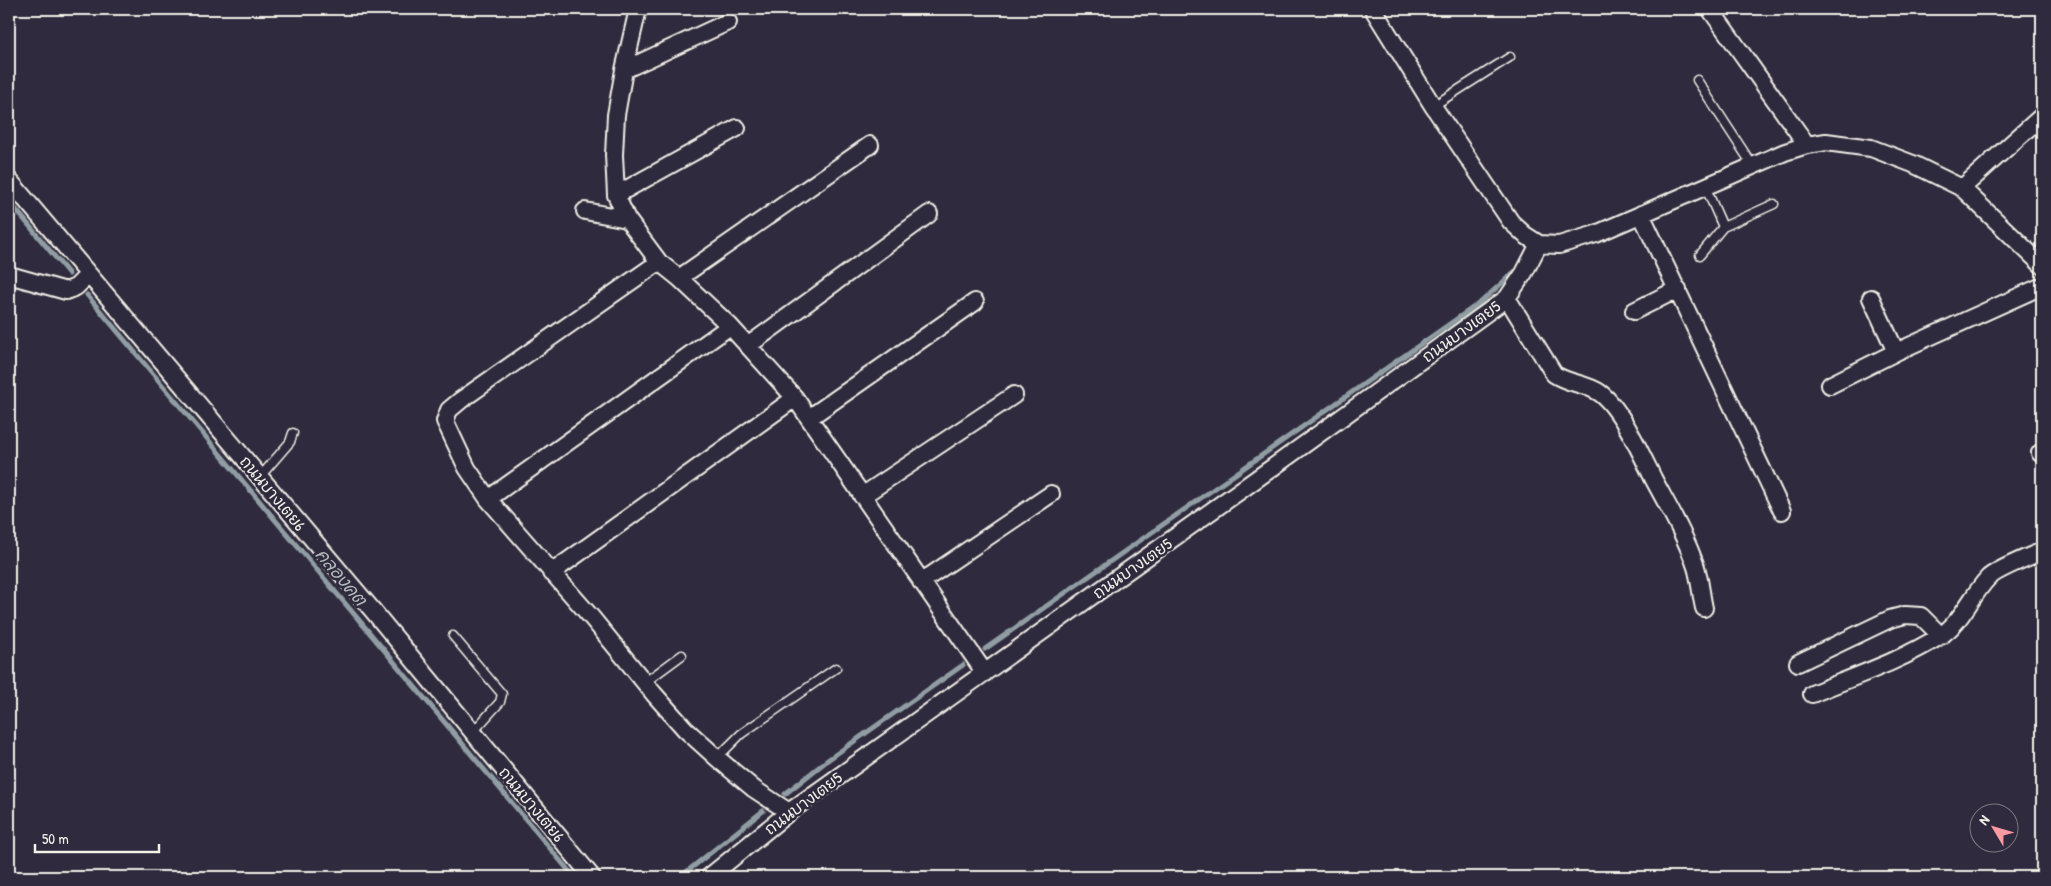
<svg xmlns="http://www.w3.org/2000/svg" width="2051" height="886" font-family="'Patrick Hand','Playpen Sans Thai',sans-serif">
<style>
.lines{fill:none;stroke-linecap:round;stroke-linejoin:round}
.stream{stroke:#909ea4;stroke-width:5}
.service-casing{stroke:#f4f1e8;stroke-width:11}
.minor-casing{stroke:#f4f1e8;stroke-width:20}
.service{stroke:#2f2a3d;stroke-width:8}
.minor{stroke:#2f2a3d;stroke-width:16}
.labels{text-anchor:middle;stroke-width:5;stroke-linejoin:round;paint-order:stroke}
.street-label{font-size:16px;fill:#f4f1e8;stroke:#2f2a3d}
.water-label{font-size:18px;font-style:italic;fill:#b1b9ba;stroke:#2f2a3d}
</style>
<rect width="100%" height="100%" fill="#2f2a3d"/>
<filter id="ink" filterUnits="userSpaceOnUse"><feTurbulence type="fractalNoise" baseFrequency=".02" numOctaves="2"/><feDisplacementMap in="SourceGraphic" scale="10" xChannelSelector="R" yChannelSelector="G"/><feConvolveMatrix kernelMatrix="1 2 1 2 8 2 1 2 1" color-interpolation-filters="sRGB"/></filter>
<g filter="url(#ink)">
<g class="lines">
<path class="stream" d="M9,201l60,73
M87,295l487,582
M985,649l496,-347 33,-30
M785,794l44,-35 134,-94
M680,877l83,-66"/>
<g class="service-casing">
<path id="service" d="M1697,80l56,86
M1433,106l77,-49
M1705,186l18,41 51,-23
M1700,255l23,-28
M259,478l31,-36 3,-9
M453,636l49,58 -2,8 -28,31
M644,683l38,-28
M717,758l24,-24 95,-66"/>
</g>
<g class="minor-casing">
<path id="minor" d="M638,9l-14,61 -8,45 -2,40 2,40 11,24 32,43 20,16 51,48 65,72 190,275
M1373,9l60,97 78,116 14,13 14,9 20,1 37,-11 189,-82 22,-7 19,-3 45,6 42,16 49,24 80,77
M1710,9l97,136
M624,70l104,-48
M9,180l365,432 218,265
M1962,188l80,-72
M616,195l121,-67
M585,211l42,8
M1641,214l141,297
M659,262l-198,138 -12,10 -4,11 22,47 21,31 104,119 62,76 31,35 32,29 37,31 35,23
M9,275l57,16 10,-4 12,-12
M679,278l191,-133
M1507,298l47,76c14,10 32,9 46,19 21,15 42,63 54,87 15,28 32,57 42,87 4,13 5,28 8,41
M1871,298l25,54
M1634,311l44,-22
M749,345l180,-131
M1830,385l66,-33 146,-66
M809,418l166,-116
M2040,453l2,-1
M862,496l152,-101
M488,499l242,-173
M551,573l244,-175
M921,582l130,-88
M1798,663l92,-44 15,-4 16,1 20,20
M1812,694c43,-18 89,-33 128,-58 21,-13 31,-40 48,-58 9,-9 41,-21 54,-27
M709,877l80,-65 480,-342 238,-172 17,-25 15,-29"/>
</g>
<use href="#service" class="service"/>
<use href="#minor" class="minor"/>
</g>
</g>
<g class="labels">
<g class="street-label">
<text transform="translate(1461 331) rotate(-36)" y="6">ถนนบางเตย5</text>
<text transform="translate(273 493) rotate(50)" y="6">ถนนบางเตย6</text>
<text transform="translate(1132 568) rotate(-35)" y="6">ถนนบางเตย5</text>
<text transform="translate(803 803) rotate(-37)" y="6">ถนนบางเตย5</text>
<text transform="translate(532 804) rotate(50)" y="6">ถนนบางเตย6</text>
</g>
<g class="water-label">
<text transform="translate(341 577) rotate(50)" y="6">คลองคต</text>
</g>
</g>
<rect width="2051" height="886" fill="none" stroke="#2f2a3d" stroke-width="30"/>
<rect x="15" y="15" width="2021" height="856" fill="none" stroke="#f4f1e8" stroke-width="2" filter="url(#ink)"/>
<g transform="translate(1994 828) rotate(308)"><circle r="24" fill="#2f2a3d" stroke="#7e7a81"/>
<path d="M0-4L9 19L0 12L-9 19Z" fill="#ff9aa2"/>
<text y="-8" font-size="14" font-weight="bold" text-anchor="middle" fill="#f4f1e8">N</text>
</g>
<path d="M35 844v8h124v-8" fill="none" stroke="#f4f1e8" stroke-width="2.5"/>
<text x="42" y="844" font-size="15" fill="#f4f1e8" stroke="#2f2a3d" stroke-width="4" paint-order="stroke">50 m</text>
</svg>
